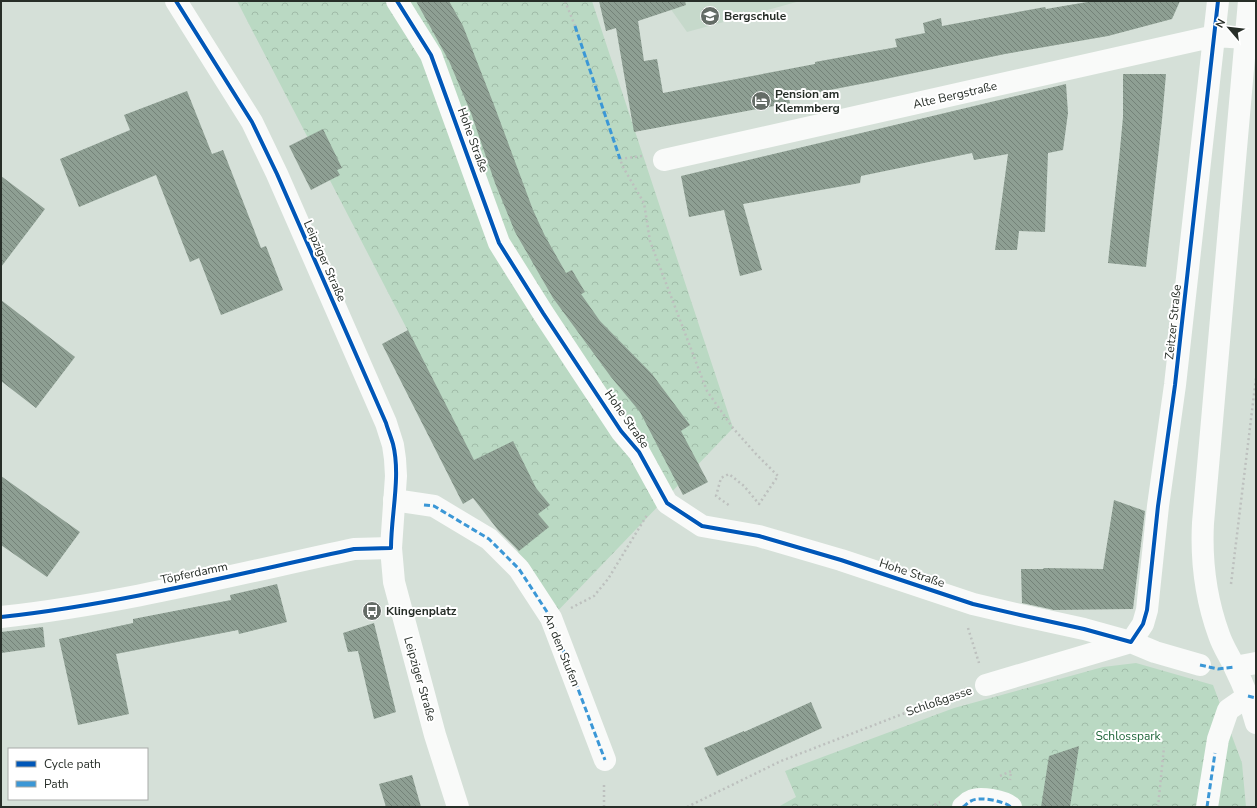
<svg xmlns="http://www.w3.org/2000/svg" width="1257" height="808" font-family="'Nunito Sans',sans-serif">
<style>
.built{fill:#c6d9cb}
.park{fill:url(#park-crowns)}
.building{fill:url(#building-back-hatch)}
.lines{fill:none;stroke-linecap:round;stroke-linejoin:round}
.path{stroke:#bdc0be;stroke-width:2.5;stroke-dasharray:2 3;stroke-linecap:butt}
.street{stroke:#f9faf9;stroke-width:22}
.secondary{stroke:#f9faf9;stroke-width:22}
.quiet{stroke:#3b97d6;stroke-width:3;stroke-dasharray:6 3;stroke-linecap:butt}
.cycleway-casing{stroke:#fff;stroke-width:6}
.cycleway{stroke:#0057b8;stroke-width:4}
.labels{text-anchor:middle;stroke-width:4;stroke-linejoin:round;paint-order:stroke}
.poi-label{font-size:12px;font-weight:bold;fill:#272e28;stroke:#fff;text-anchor:start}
.street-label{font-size:12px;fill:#272e28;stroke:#fff}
.park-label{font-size:12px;fill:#1f653a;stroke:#fff}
</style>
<defs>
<pattern id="park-crowns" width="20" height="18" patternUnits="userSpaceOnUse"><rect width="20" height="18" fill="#bad9c3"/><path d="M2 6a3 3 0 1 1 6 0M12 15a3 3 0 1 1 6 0" fill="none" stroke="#a0bba8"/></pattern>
<pattern id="building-back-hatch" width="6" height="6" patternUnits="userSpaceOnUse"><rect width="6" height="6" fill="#8e9f93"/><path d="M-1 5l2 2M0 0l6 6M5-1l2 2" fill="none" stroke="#748278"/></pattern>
</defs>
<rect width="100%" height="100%" fill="#d5e0d8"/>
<path class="built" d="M665,1h135l-113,31z"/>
<path class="park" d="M237,1h355l141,427 -182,190 -143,-287z
M1136,663l77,22 29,78 4,44h-468l18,-10 -11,-26 169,-63 149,-41z"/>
<path class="building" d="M416,1h33l14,25 31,79 39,105 12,26 21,37 6,-3 13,22 -4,2 19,27 52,53 38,51 -9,6 27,51 -25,13 -43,-83 -29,-35 -58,-79 -38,-66 -20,-49 -24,-70 -22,-52z
M599,1h86l1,4 -48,16 6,40 13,-2 6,34 152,-29v-2l82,-15 -2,-8 30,-6 -2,-10 18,-5 1,8 103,-19 1,2 47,-8h87l-8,18 -64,17 -103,18 -129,27 -87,17 1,5 -156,29 -18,-104 -10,3z
M1123,74h43l-4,46 -16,147 -38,-4 11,-103 4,-43z
M1066,84l2,29 -5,37 -15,3 -3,79 -26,-1 -2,19h-22l13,-96 -34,6 -2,-7 -111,23 -1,7 -117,21 19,66 -22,6 -16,-66 -35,7 -8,-41z
M187,91l25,63 11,-4 38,98 5,-2 17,44 -62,25 -22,-57 -9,4 -34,-87 -77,32 -19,-48 70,-29 -6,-15z
M323,129l19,39 -5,2 3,5 -29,15 -22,-44z
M1,176l44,33 -44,58z
M1,300l74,57 -39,51 -35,-27z
M408,330l66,130 39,-19 23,47 14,17 -12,9 11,13 -30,24 -21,-21 -25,-32 -10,6 -81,-160z
M1,476l79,56 -33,45 -46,-32z
M1114,500l31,11 -12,98 -79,1 -32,-7 -1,-34h22l1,-1 59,1z
M277,584l10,38 -48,12 -1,-4 -122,24 13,60 -51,11 -19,-86 74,-16v-4l98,-19 -1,-5z
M374,623l22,89 -22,7 -16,-68 -10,1 -5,-19z
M43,627l2,20 -44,6v-21z
M811,702l11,26 -105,48 -13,-28 40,-17v1z
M1079,746l-9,61h-29l8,-51z
M412,775l9,32h-35l-7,-23z"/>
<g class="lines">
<path class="path" d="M565,1l10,25
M642,156l-22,3 3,8 21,36 6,38 57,150 26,37 23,26 22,22 -19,28 -15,-18 -15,-12 -8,4 -5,18 14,10
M1231,584l25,-206
M571,608l23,-12 14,-17 39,-64
M968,628l11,35
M1000,776l11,-5 -1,9
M604,807v-23
M687,807l94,-46 137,-53 46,-15
M930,807l10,-5
M1158,807l6,-60"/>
<path class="street" d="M397,1l34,54 68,188 44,70 78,118 18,21 28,51 35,23 57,10 82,24 132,44 47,11 64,14 47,13 12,-18 4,-14 11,-104 17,-121 43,-384
M664,160l551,-124 31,2
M394,500l40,6 55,33 30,30 32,49 54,142
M1,617c119,-13 236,-43 353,-68l37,-1
M1235,667l21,-4
M986,685l145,-43 24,10 45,13
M963,807c3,-2 5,-5 8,-6 8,-5 33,0 40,6
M1207,807l11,-68 10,-29 20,-14 8,2"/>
<path class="secondary" d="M176,1l76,121 25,52 109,249 7,22 2,14 1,17 -5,72 3,34 41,153 23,72
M1249,1l-46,522c-2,38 3,76 16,112 4,12 11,22 16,33 9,18 16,36 21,55"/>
<path class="quiet" d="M575,26l45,133
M424,505l10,1 55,33 30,30 32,49 54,142
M1200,665l18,4 17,-2
M1248,696l8,2
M963,807c3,-2 5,-5 8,-6 8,-5 33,0 40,6
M1207,807l8,-54"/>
<g class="cycleway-casing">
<path id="cycleway" d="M397,1l34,54 68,188 44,70 78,118 18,21 28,51 35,23 57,10 82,24 132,44 47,11 64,14 47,13 12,-18 4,-14 11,-104 17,-121 43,-384
M1,617c119,-13 236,-43 353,-68l37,-1c0,-33 10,-72 2,-104 -2,-7 -5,-14 -7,-21l-109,-249 -25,-52 -76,-121"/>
</g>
<use href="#cycleway" class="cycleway"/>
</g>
<defs>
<g id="school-disc" transform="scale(1)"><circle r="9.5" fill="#646c66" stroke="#fff"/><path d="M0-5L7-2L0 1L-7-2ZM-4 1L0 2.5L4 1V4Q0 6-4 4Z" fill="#fff"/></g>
<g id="hotel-disc" transform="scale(1)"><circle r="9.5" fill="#646c66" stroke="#fff"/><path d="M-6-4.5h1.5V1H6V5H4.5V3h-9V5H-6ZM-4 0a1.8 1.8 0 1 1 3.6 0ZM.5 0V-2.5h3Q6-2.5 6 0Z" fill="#fff"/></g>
<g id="bus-disc" transform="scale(1)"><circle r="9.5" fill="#646c66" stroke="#fff"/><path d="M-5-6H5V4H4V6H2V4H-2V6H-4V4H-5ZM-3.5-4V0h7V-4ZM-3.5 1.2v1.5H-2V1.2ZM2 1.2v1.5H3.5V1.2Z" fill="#fff"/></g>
</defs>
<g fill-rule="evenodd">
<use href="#school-disc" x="710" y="16"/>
<use href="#hotel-disc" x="761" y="101"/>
<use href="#bus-disc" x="372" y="611"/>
</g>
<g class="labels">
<g class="poi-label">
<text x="724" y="20">Bergschule</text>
<text x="775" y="98">Pension am<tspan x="775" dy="14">Klemmberg</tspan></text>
<text x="386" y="615">Klingenplatz</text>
</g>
<g class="street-label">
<text transform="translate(955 95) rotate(-13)" y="4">Alte Bergstraße</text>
<text transform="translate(473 140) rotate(70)" y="4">Hohe Straße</text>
<text transform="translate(325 261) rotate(66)" y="4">Leipziger Straße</text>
<text transform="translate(1173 322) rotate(-84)" y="4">Zeitzer Straße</text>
<text transform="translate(627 419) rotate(55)" y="4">Hohe Straße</text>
<text transform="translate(194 573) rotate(-12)" y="4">Töpferdamm</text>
<text transform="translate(912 573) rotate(18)" y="4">Hohe Straße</text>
<text transform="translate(562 650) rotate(68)" y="4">An den Stufen</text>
<text transform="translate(420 679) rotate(74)" y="4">Leipziger Straße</text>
<text transform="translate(939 701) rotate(-19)" y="4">Schloßgasse</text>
</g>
<g class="park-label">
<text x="1128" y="740">Schlosspark</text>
</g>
</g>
<rect width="1257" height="808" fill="none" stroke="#272e28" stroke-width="4"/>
<rect x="8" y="748" width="140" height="52" fill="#ffffff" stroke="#a9aba9"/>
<rect x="16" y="761" width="20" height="6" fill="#0057b8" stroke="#a9aba9"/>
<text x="44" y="768" font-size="12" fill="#272e28">Cycle path</text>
<rect x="16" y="781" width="20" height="6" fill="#3b97d6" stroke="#a9aba9"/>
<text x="44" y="788" font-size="12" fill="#272e28">Path</text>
<g transform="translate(1229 28) rotate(298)" stroke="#ffffff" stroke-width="3" paint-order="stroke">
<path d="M0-3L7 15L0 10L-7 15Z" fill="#272e28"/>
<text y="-6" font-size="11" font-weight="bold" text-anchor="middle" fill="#272e28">N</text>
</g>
</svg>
